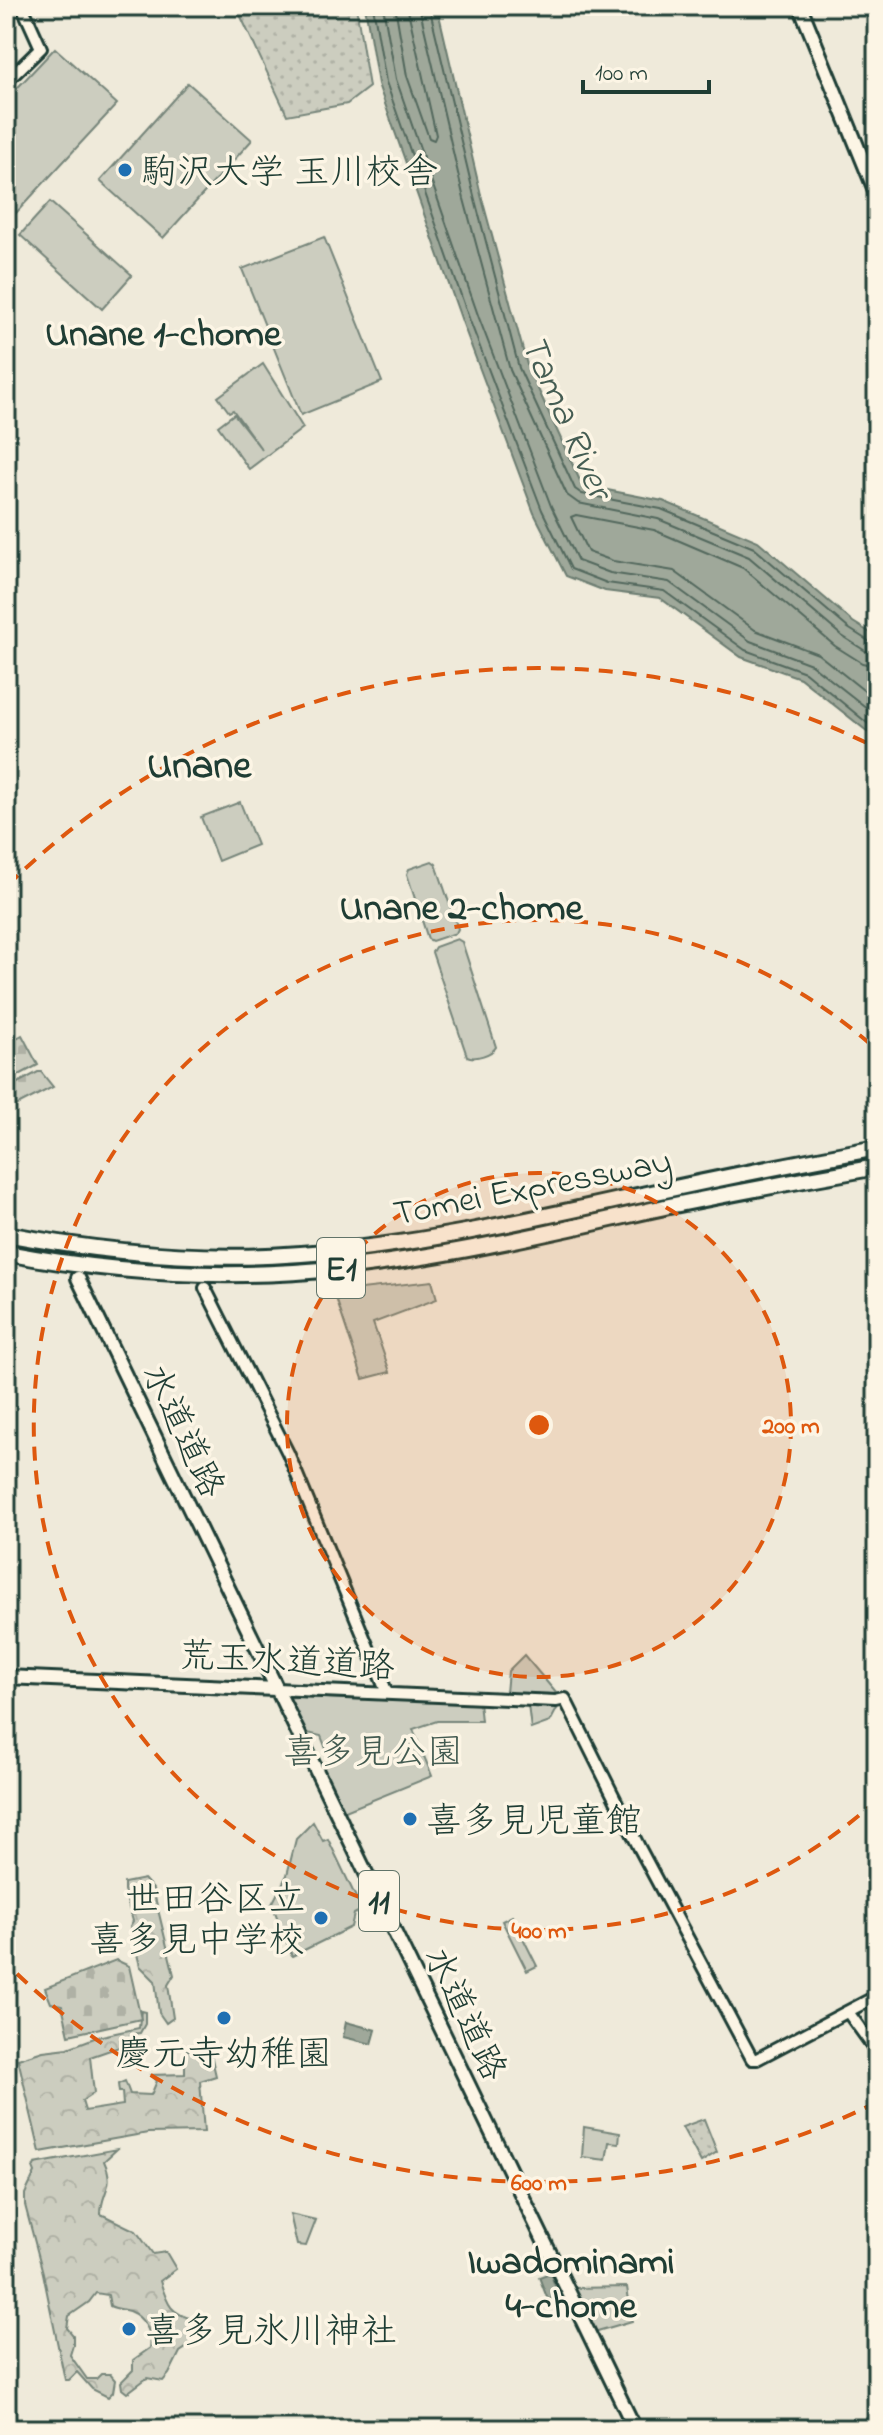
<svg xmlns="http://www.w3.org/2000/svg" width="883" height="2435" font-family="'Indie Flower','Klee One',sans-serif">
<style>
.grass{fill:url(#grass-dots);stroke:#76857a;stroke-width:2}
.forest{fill:url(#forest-crowns);stroke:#76857a;stroke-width:2}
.cemetery{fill:url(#cemetery-stones);stroke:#76857a;stroke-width:2}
.park{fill:#cccdbf;stroke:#76857a;stroke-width:2}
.water{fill:#9fa89a;stroke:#6c7d71;stroke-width:2}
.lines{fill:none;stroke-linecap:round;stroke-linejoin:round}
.shore{stroke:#52685d;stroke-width:2}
.minor-casing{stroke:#1f3d34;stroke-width:16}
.major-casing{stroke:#1f3d34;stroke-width:18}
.highway-casing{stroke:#1f3d34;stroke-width:20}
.minor{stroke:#fcf5e5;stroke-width:10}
.major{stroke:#fcf5e5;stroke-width:12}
.highway{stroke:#fcf5e5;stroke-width:14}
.ring{fill:none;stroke:#de580e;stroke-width:4;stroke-dasharray:14 10}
.poi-dot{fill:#1f6fb2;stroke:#fcf5e5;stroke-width:3}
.labels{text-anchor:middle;stroke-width:7;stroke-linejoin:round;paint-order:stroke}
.shield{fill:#fcf5e5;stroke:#617469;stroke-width:2}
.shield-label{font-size:34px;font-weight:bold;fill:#1f3d34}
.poi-label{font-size:36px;fill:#1f3d34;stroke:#fcf5e5;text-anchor:start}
.street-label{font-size:36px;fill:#1f3d34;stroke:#fcf5e5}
.park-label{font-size:36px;fill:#425a50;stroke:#fcf5e5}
.neighbourhood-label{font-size:38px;font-weight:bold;fill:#1f3d34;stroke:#fcf5e5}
.water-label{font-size:38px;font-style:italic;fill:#455d53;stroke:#fcf5e5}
.quarter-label{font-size:40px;font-weight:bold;fill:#1f3d34;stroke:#fcf5e5}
.centre{fill:#de580e;stroke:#fcf5e5;stroke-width:4}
.ring-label{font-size:24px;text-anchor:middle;font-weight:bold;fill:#de580e;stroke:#fcf5e5;stroke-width:7;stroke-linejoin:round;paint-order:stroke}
</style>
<defs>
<pattern id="grass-dots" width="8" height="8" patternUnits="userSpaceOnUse" patternTransform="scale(2)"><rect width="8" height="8" fill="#cccdbf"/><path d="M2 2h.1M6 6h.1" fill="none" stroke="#afb1a5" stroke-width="1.8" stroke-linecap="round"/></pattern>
<pattern id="forest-crowns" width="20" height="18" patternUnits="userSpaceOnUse" patternTransform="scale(2)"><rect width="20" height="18" fill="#cccdbf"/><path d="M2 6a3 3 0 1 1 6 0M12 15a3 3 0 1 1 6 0" fill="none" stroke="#afb1a5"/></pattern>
<pattern id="cemetery-stones" width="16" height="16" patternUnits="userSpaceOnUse" patternTransform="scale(2)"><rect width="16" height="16" fill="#cccdbf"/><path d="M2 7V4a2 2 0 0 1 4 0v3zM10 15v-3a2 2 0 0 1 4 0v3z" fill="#afb1a5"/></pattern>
</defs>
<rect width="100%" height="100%" fill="#efeada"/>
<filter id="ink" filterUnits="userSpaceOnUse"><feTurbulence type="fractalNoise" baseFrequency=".0125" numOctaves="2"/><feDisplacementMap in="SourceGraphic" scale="16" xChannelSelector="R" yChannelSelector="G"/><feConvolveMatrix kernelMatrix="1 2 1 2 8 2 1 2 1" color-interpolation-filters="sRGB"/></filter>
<g filter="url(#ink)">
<path class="grass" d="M236,6h120l13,81 -22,17 -60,11z
M704,2119l13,33 -16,10 -19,-35z"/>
<path class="forest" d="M144,1879l9,10 21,86 -6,10 5,33 -7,5 -7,-10 -4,-32 -15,-15 -10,-40 3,-5 -9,-30v-8z
M141,2011l4,1v12l-5,9 -9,1 -6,11 -35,12 4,36 -12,8 3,10 38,-6 -1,-13h-3l-1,-8 7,-3 5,13 21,1 6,-14 -6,-6 34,-1v-24h25l6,26 -16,5 4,51 -56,1 -108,19 -22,-93 25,-8 25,-3 29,-11 42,-9z
M117,2149l-13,12c12,26 -3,30 -3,53l35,17 17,23 13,-2 10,17 -16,12c8,25 10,32 35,39l8,17 -23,15 -11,22 -6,7 -16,-3 -20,15 -5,-4 -1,-7 12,-12v-10l17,-12c3,-15 -6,-31 -21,-37 -6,-2 -13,-2 -19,-5l-2,-11 -12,-2 -7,9 -20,14 -2,12 6,7v10l-3,10 17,24h9l5,-5h9l5,6 -2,12 -5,5 -16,-8 -15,-17 -8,8h-4l-22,-107 -18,-68v-11l10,-21 -2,-5 2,-4z"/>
<path class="cemetery" d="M22,1035l16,30 -32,17v-38z
M38,1072h3l12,15 -47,24v-22z
M116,1960l13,6 12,53 -72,16 -7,-30 -11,-2 -6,-15z"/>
<path class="park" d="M55,48l62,56 -102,110 -9,-9v-105z
M188,83l64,57 -89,98 -63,-57z
M50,202l82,73 -30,34 -82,-74z
M324,237l58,145 -81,33 -59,-146z
M263,364l40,64 -54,41 -31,-43 16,-12 28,36 -29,-40 -4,2 -11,-15z
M240,802l17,43 -39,16 -17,-44z
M432,861l4,3 22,65 -2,4 -24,8 -4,-2 -21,-65 2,-5z
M457,939l5,3 34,105c-4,7 -21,13 -29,9l-35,-104 3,-5z
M432,1281l5,18 -64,24 17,49 -27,7 -29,-87z
M524,1655l33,39 -51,-1 2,-22z
M287,1697l192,5 2,19h-44l-24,8 19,47 -89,36 -23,-45 10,-8 -9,-23 -18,-4z
M528,1705l30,2 -8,15 -19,7z
M313,1822l10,19 5,-2 34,71 -8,4 -3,13 -59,29 -20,-52 15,-29 9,-36z
M512,1916l25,50 -10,5 -25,-50z
M584,2127l36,6 -1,10 -10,-1 -3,18 -24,-3z
M290,2214l26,6 -10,26 -9,-1z
M627,2287l5,34 -38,11 -21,-44z"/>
<path class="water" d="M365,6h72l44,189 46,170 55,120 81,16 95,40 95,81 24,15v106l-9,-11 -68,-54 -59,-21 -81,-59 -55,-7 -39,-15 -32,-63 -71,-189 -85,-240z
M346,2022l30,8 -4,14 -29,-7z
M550,2273l9,23 -11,4 -9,-23z"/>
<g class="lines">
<path class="shore" d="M373,6l13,76 84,239 72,189 29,59 36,14 57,8 81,59 60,22 72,59
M383,6l13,73 83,239 72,188 27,55 32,12 59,9 81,59 61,23 66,52
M395,6l12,70 22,62 5,2 2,-5 -29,-129
M419,6l45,193 46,171 57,125 11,8 80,16 91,38 93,79 25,16 10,1
M429,6l45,190 45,172 56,121 7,5 79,15 93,39 94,80 22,14 7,1
M877,666l-15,-3 -27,-17 -92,-78 -89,-38 -78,-15 -5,2 17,35 25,9 61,10 81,59 63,24 59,47"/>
<g class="minor-casing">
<path id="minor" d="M6,82l35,-34 -19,-42
M205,1288l83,165 99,240
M276,1689l280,12 9,-2 75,150 112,210h5l120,-63
M848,2012l29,40"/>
</g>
<g class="major-casing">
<path id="major" d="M800,6l77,189
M78,1278l557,1151
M6,1677l270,12"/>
</g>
<g class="highway-casing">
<path id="highway" d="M6,1234c96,18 197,28 295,20 111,-8 219,-32 327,-56 83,-18 166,-35 249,-50
M6,1253c111,21 225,27 337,15 110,-12 218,-38 326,-62 69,-14 139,-27 208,-39"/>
</g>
<use href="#minor" class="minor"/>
<use href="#major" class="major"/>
<use href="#highway" class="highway"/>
</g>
</g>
<circle cx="539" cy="1425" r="252" fill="#de580e" fill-opacity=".12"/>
<g class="ring">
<circle cx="539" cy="1425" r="252"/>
<path d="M877 1800A505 505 0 1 1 877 1050"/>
<path d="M877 2102A757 757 0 0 1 8 1965M8 885A757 757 0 0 1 877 748"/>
</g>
<g class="poi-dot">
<circle cx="125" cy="170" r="8"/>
<circle cx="410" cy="1819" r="8"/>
<circle cx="321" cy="1918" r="8"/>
<circle cx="224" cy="2018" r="8"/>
<circle cx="129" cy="2329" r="8"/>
</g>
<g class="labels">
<g class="shield">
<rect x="317" y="1238" width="48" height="60" rx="6"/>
<rect x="359" y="1871" width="40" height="60" rx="6"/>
</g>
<g class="shield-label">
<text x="341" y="1280">E1</text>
<text x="379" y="1913">11</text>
</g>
<g class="poi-label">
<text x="141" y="183">駒沢大学 玉川校舎</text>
<text x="426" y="1832">喜多見児童館</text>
<text x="305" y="1910" text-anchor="end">世田谷区立<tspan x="305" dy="41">喜多見中学校</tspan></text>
<text x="224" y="2065" text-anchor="middle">慶元寺幼稚園</text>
<text x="145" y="2342">喜多見氷川神社</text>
</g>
<g class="street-label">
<text transform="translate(532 1185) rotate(-11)" y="13">Tomei Expressway</text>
<text transform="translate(185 1430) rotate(64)" y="13">水道道路</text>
<text transform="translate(287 1659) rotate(3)" y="13">荒玉水道道路</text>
<text transform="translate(467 2013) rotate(64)" y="13">水道道路</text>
</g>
<g class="park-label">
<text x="373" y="1763">喜多見公園</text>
</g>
<g class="neighbourhood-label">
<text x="163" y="345">Unane 1-chome</text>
<text x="461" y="919">Unane 2-chome</text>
<text x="571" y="2273">Iwadominami<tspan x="571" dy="44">4-chome</tspan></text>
</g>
<g class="water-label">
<text transform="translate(568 416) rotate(66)" y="13">Tama River</text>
</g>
<g class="quarter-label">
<text x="199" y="777">Unane</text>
</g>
</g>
<circle cx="539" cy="1425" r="12" class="centre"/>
<g class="ring-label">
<text x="791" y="1433">200 m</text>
<text x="539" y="1938">400 m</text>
<text x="539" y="2190">600 m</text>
</g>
<rect width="883" height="2435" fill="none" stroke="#fcf5e5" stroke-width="32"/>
<rect x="16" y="16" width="851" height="2403" fill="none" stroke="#1f3d34" stroke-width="3" filter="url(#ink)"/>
<path d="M583 80v12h126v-12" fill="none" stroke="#1f3d34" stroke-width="4"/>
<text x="595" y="80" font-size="24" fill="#1f3d34" stroke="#fcf5e5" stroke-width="6" paint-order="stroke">100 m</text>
</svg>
